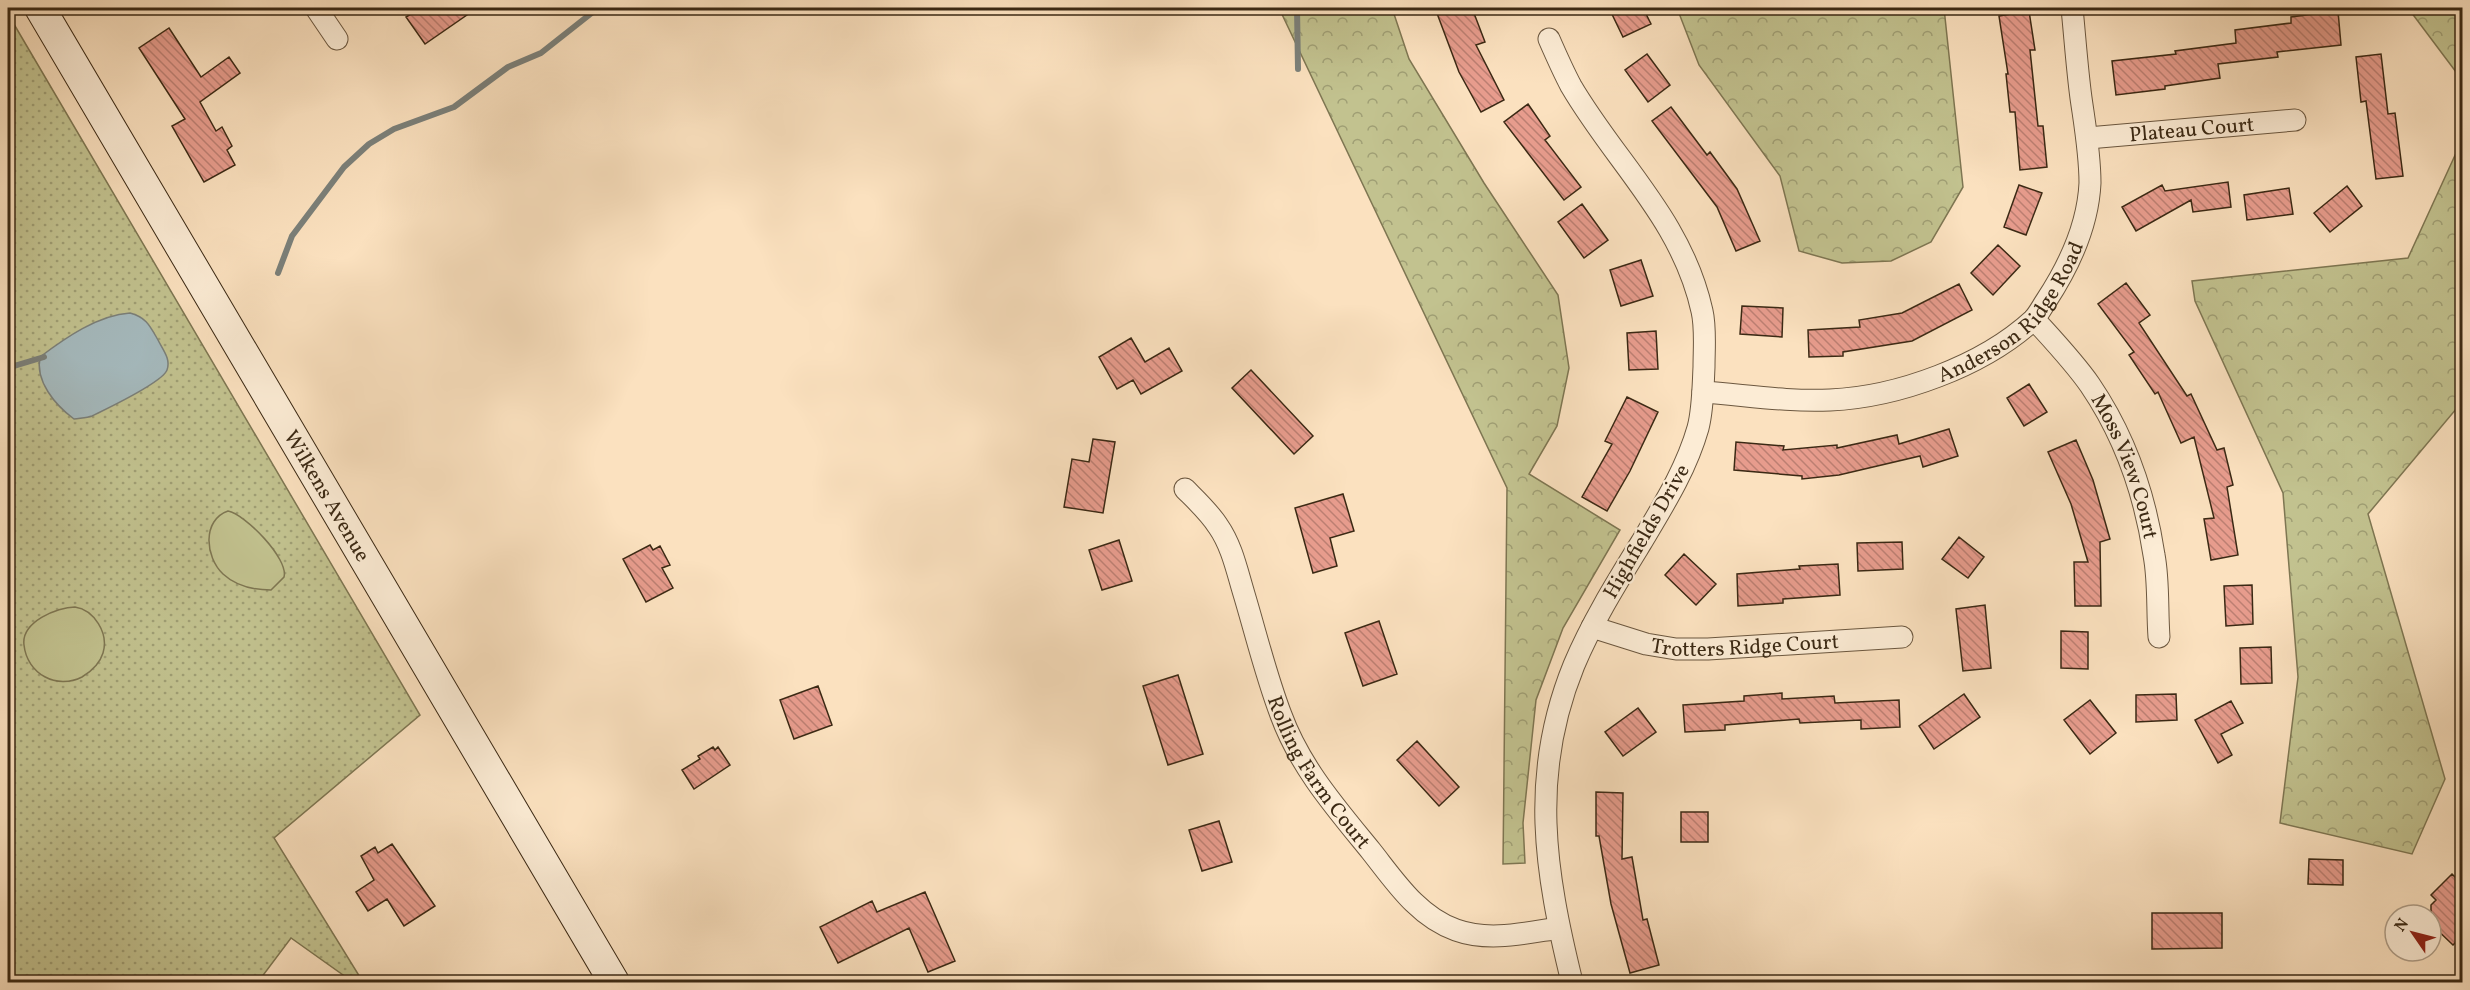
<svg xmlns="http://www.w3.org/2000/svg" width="2470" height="990" font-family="Vollkorn,serif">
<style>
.grass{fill:url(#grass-dots);stroke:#7e7652;stroke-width:1.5}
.park{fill:url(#park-crowns);stroke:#7e7652;stroke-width:1.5}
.garden{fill:#c2c28f;stroke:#7e7652;stroke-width:1.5}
.water{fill:#a5babe;stroke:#7b807a;stroke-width:1.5}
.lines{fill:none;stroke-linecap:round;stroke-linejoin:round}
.stream{stroke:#7b807a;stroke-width:6}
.building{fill:url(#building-back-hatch);stroke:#3b2914;stroke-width:1.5}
.minor-casing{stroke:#6b573f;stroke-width:23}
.secondary-casing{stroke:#3b2914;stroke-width:32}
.minor{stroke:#fcecd5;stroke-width:21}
.secondary{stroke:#fcecd5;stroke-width:30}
.labels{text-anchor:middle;stroke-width:4.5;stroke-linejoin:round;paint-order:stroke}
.street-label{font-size:21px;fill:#3b2914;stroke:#fcecd5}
</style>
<defs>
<pattern id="grass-dots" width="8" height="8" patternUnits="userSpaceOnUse" patternTransform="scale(1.5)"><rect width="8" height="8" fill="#c2c28f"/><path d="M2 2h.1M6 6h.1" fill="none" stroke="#9f9e74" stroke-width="1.8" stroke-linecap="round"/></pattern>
<pattern id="park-crowns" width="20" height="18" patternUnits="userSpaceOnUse" patternTransform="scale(1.5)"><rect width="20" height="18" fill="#c2c28f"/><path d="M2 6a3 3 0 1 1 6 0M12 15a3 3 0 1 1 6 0" fill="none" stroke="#9f9e74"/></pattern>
<pattern id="building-back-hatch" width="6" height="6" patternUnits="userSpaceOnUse" patternTransform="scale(1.5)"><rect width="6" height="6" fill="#e79c8d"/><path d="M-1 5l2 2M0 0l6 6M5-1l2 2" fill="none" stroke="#bc7f72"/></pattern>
</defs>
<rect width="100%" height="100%" fill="#fbe1bf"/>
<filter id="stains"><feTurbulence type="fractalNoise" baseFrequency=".00333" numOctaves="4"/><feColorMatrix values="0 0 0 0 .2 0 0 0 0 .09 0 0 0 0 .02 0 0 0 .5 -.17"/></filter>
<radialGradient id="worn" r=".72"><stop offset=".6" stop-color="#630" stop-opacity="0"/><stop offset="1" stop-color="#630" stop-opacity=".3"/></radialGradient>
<path class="grass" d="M8,14l412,701 -146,123 89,144h-10l-62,-44 -33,44h-250z"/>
<path class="park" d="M1279,8h113l17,51 75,124 74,112 11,73 -12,58 -28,48 91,56 -57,98 -27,72 -13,123 2,40 -22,1 4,-376z
M1677,8h267l19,179 -32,55 -40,19 -49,2 -43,-12 -19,-75 -81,-111z
M2408,8h54v72z
M2462,140v262l-94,112 77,265 -33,75 -132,-31 18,-146 -15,-184 -88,-192 -3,-20 216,-23z"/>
<path class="garden" d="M228,511c17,3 61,48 56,66l-13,13c-17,0 -35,-4 -48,-16 -18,-17 -21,-54 5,-63z
M75,607c19,3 34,26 28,46 -3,10 -11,18 -21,24 -25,13 -55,-3 -58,-32 -3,-23 33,-38 51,-38z"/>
<path class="water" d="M130,313c16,4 20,13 28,27 5,10 13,19 9,30 -5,13 -61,39 -75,46 -5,2 -12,2 -18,3 -19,-14 -39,-38 -34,-62 25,-19 58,-42 90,-44z"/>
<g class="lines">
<path class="stream" d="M1297,8l1,61
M278,273l14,-37 52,-69 25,-23 25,-15 60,-22 54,-40 33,-14 57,-45
M8,372l6,-6 30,-9"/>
</g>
<path class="building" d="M421,8h56l-52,36 -19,-27z
M1435,8h37l13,34 -9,3 28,55 -23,12 -22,-40z
M1609,8h34l8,16 -28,13z
M2029,11l6,39h-5l8,76h5l4,41 -27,3 -5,-58h-5l-4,-38h2l-9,-58z
M2338,11l3,34 -64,7 1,5 -60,7 2,14 -55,8v3l-49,6 -4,-34 64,-7 -1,-3 61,-8 -1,-13 56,-7v-6z
M169,28l32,49 28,-20 11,16 -40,29 16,29 6,-4 10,19 -5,4 8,15 -31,17 -32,-56 13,-7 -46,-71z
M1647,54l23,31 -22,17 -23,-32z
M2381,54l7,60 7,-1 8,63 -27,3 -10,-78 -5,1 -5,-45z
M1528,104l22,32 -5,4 36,47 -17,13 -60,-78z
M1671,107l36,48 3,-3 27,37 23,52 -24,10 -19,-44 -65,-86z
M2228,182l3,25 -38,5 -2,-12 -55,31 -14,-24 40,-22 3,6z
M2019,185l23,8 -16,42 -22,-8z
M2347,186l15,20 -32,26 -16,-19z
M2289,188l4,26 -46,6 -3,-25z
M1582,204l26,36 -24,18 -26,-36z
M1998,245l22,21 -27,29 -22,-22z
M1641,260l12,36 -32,10 -11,-36z
M2126,283l24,32 -11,8 48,73 4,-2 26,56 7,-2 9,37 -6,2 11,68 -27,5 -7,-41 10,-1 -20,-81 -13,6 -23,-51 -3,2 -26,-39 5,-3 -36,-48z
M1959,284l13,26 -60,31 -69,11v4l-34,1 -1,-27 52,-3 -1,-7 43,-7z
M1742,306l41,2 -1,29 -42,-3z
M1656,331l2,38 -29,1 -2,-37z
M1131,338l14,24 24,-14 13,23 -41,23 -8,-14 -16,9 -18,-32z
M1251,370l62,66 -19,18 -62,-66z
M2029,384l18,28 -23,14 -17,-28z
M1627,397l31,15 -28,59 -23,40 -25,-14 30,-53 -7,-3z
M1949,429l9,27 -35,11 -3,-11 -81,19 -37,4v-3l-68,-6 2,-28 48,4 -1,4 54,-5v3l60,-13 2,9z
M1093,439l22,3 -12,71 -39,-6 8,-48 17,3z
M2076,440l17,40 17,59 -10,3 1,64h-26l-1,-44h14l-17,-58 -23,-52z
M1343,494l11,37 -24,7 7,28 -24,7 -18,-65z
M1959,537l25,20 -16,21 -26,-19z
M1119,540l13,41 -30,9 -13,-40z
M1902,542l1,27 -45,2 -1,-28z
M650,545l3,5 7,-4 10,19 -8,3 11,20 -27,14 -23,-43z
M1684,554l32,30 -20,21 -31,-30z
M1838,564l2,31 -57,4v4l-45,3 -1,-32 63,-5 -1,-3z
M2252,585l1,39 -27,2 -2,-40z
M1985,605l6,63 -28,3 -7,-62z
M1379,621l18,53 -34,12 -18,-53z
M2061,631l27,1v37l-27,-1z
M2271,647l1,36 -31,1 -1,-36z
M1178,675l25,79 -35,11 -25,-79z
M818,686l14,39 -38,14 -14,-39z
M1782,693v6l52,-3 1,7 64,-3 1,27 -39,2v-9l-61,3 -1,-4 -74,6v5l-40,2 -2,-27 61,-4v-5z
M1964,694l16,23 -46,32 -15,-23z
M2176,694l1,26 -41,2v-27z
M2090,700l26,33 -26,21 -26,-34z
M2231,701l12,22 -22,11 11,21 -14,8 -23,-43z
M1638,708l18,24 -33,24 -18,-24z
M1417,741l42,46 -20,19 -42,-46z
M713,747l2,3 3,-3 12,18 -36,24 -12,-19 18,-11 -2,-3z
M1596,792l27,1 -1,66 10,-2 11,63 4,-1 12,46 -29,8 -19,-69 -12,-68h-3z
M1681,812h27v30h-27z
M1219,821l13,41 -30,9 -13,-41z
M392,844l43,62 -31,20 -17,-27 -19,12 -12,-19 18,-12 -13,-24 14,-9 3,6z
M2309,859l34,1v25l-35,-1z
M2452,874l11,11v50l-10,10 -22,-21v-19l5,-5 -5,-5z
M925,892l30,69 -27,11 -19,-44 -71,35 -18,-36 52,-26 5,11z
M2152,913h70v35l-70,1z"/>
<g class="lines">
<g class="minor-casing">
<g id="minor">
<path d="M316,8l21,31"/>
<path d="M1549,39c7,16 14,32 22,47 45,77 111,134 131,225 4,17 2,38 2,56 -1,20 -1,42 -6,61 -12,42 -35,78 -57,115 -24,39 -49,79 -67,122 -45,110 -29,207 -2,317"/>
<path id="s1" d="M2088,138l207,-18"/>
<path id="s2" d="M2034,319c19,21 40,43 56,66 34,50 55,110 64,170 5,26 3,55 5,82"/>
<path id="s3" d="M1703,392c42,3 85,10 127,8 68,-3 153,-34 203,-80 5,-5 9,-13 13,-19 23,-35 42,-75 44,-118 0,-29 -5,-57 -9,-85 -4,-30 -6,-60 -9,-90"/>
<path id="s4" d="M1185,489c12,12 24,23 33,37 14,20 19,45 26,68 12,40 22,82 37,121 19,52 55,93 90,136 23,29 47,66 85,79 33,12 69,3 103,-2"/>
<path id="s5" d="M1592,627l54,17 30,5h32l194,-12"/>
</g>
</g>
<g class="secondary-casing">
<g id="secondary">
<path id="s6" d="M40,8l574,974"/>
</g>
</g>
<use href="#minor" class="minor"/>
<use href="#secondary" class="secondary"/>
</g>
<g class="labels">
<g class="street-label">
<text dy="7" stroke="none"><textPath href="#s1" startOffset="104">Plateau Court</textPath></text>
<text dy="7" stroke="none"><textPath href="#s3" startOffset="339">Anderson Ridge Road</textPath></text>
<text dy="7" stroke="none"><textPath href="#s2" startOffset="176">Moss View Court</textPath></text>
<text dy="7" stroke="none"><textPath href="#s6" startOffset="566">Wilkens Avenue</textPath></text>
<text transform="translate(1646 531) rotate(-60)" y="7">Highfields Drive</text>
<text dy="7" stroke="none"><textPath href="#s5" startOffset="156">Trotters Ridge Court</textPath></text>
<text dy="7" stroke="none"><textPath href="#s4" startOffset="318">Rolling Farm Court</textPath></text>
</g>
</g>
<rect width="2470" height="990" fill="none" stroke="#fbe1bf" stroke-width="30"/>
<rect x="9" y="9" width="2452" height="972" fill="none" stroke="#3b2914" stroke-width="3"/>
<rect x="15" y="15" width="2440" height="960" fill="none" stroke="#3b2914" stroke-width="1.5"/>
<g transform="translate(2413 933) rotate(305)"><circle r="28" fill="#fcecd5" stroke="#af9e88" stroke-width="1.5"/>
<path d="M0-4.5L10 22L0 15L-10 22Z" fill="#8f2418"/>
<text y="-9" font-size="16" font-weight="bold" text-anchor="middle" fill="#3b2914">N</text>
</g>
<rect width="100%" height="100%" filter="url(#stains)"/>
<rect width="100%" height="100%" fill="url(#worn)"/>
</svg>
